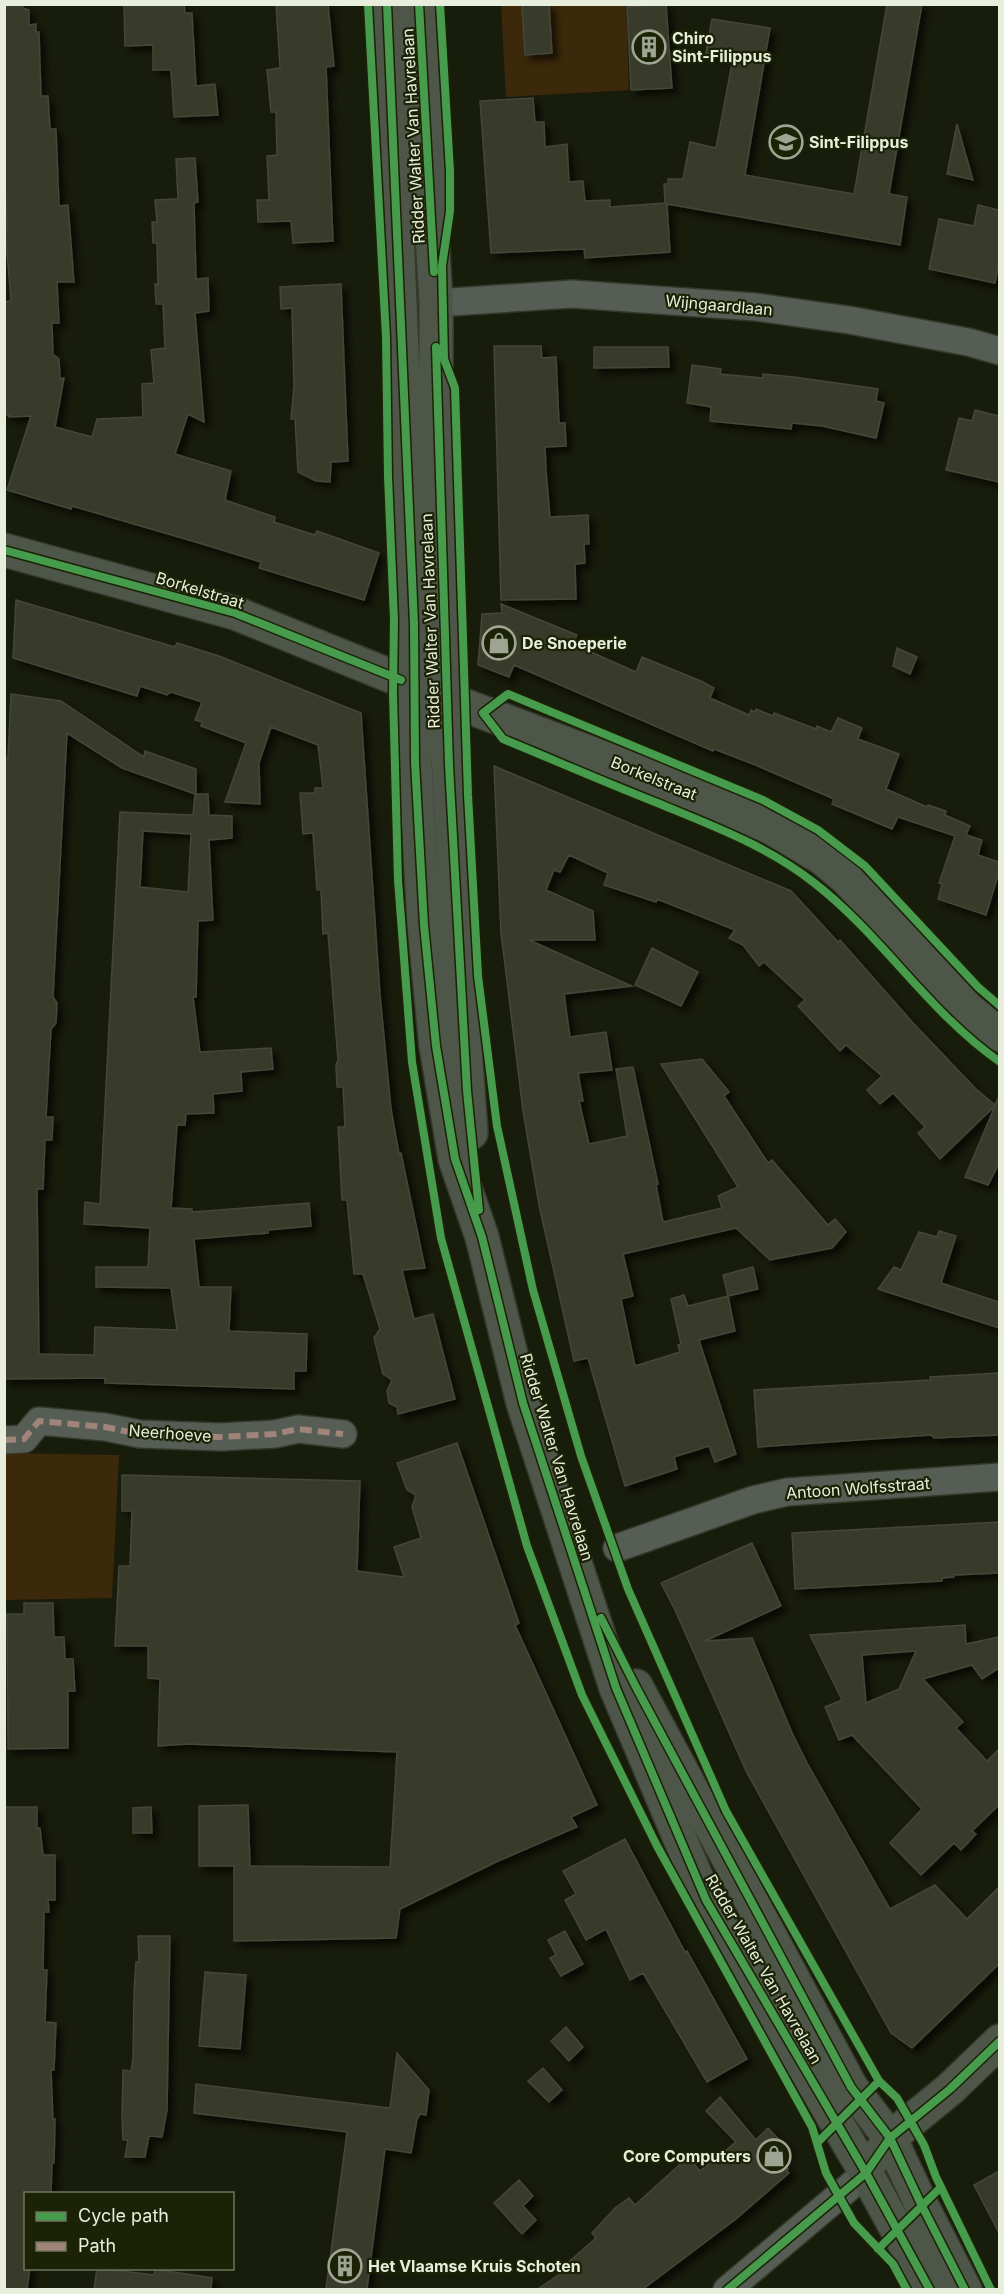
<svg xmlns="http://www.w3.org/2000/svg" width="1004" height="2294" font-family="Inter,sans-serif">
<style>
.green{fill:#3c280a}
.building{fill:#393b2c;stroke:#444637;stroke-width:1.5;fill-rule:evenodd;filter:url(#shadow)}
.lines{fill:none;stroke-linecap:round;stroke-linejoin:round}
.street-casing{stroke:#34382a;stroke-width:30}
.secondary-casing{stroke:#34382a;stroke-width:36}
.street{stroke:#555d54;stroke-width:27}
.secondary{stroke:#4e5649;stroke-width:33}
.quiet{stroke:#a18479;stroke-width:6;stroke-dasharray:12 6;stroke-linecap:butt}
.cycleway-casing{stroke:#1b2205;stroke-width:11}
.cycleway{stroke:#469c4c;stroke-width:8}
.labels{text-anchor:middle;stroke-width:4.5;stroke-linejoin:round;paint-order:stroke}
.poi-label{font-size:16px;font-weight:bold;fill:#e8eedc;stroke:#1b2205;text-anchor:start}
.street-label{font-size:16px;fill:#e8eedc;stroke:#1b2205}
</style>
<defs>
<filter id="shadow"><feDropShadow dx="5.5" dy="5.5" stdDeviation="3" flood-color="#0009"/></filter>
</defs>
<rect width="100%" height="100%" fill="#181c0b"/>
<path class="green" d="M501,5h125l3,85 -123,7z
M5,1453l114,2 -7,143 -107,2z"/>
<path class="building" d="M4,4h19v4l6,2v15l7,-1v8h3l2,64h7l2,33h6l3,77 9,-1 6,77h-17l2,41h-7l1,31 6,5 1,20 4,-1 -9,49 37,10 5,-18 46,-2 -1,-33 12,-1 -3,-33 14,-2 -2,-44h-7l-1,-20h3l-1,-41h-4l-1,-21h5l-2,-22 23,-1 -2,-40 19,-1 3,44 -4,1 2,76 12,-1 1,33 -14,2 9,109 -16,-8 -13,40 56,17 -6,29 50,17 -1,5 41,13 2,-4 62,22 -15,47 -105,-32 2,-6 -62,-19 -127,-37 -1,3 -64,-19 24,-74 -22,1 1,-2h-6v-113l7,-1 -6,-71h2l-3,-63z
M124,4h60l1,9h7l4,73 19,-2 3,31 -44,2 -3,-47h-18v-25l-28,1z
M276,4h52l6,62 -8,1 7,174 -40,2 -2,-22 -33,1 -1,-22h12l-2,-44 10,-1 -1,-43h-5l-4,-42 13,-2z
M522,4h27l3,49 -27,2z
M666,4l6,84 -41,2 -4,-83z
M887,4h35l-33,190 18,3 -7,48 -233,-41 3,48 -85,6 -1,-9 -93,4 -11,-152 53,-3 2,24h9l1,25 22,-3 2,38 14,-1 2,20 25,-1v7l55,-4 -1,-19h4v-5h15l7,-37 26,6 17,-90 -27,-5 6,-34 58,9 -25,147 109,19z
M957,124l16,56 -26,-6z
M978,205l21,5v51l-4,22 -66,-14 10,-50 35,7z
M341,284l7,177 -17,1 -1,20 -14,-1 -18,-9 -3,-53h-4l3,-33 -2,-78 -11,1 -1,-22z
M494,346h47l1,12 14,-1 3,66h6l1,23 -21,1 1,24 4,46 38,-2 1,29h-5l1,19 -10,1 1,35 -75,1z
M594,347h74l1,20 -75,1z
M692,365l29,4 -1,5 43,4v-4l31,3 84,12 -2,12 8,2 -8,35 -54,-12 -30,-3 -1,6 -81,-8 1,-14 -24,-4z
M975,410l24,6v66l-53,-12 13,-52 13,3z
M16,600l159,47 2,-4 42,13 142,57 19,282 11,114 8,45 2,-1 24,115 -23,2 12,49 19,-5 22,85 -57,15 -1,-7 -8,-4 -2,-12 5,-11 -9,-6 -9,-36 6,-9 -17,-55h-9l-7,-74h-5l-4,-73h7l-2,-40h-6l-1,-22 2,-5 -10,-127 -5,1 -2,-44h-4l-4,-57 -10,1 -3,-41h15v-5h8l-5,-43 -47,-18 -12,36 1,41 -35,-2 21,-59 -45,-17 1,-4 -7,-2 7,-18 -31,-10 -4,3 -27,-9 -3,10 -124,-38z
M501,604l76,31 -4,9 63,28 6,-15 59,24 13,7 -4,10 39,17 2,-5 4,2 1,-3 17,7 1,-3 42,16 1,-3 14,6 7,-14 24,10 -4,11 41,15 -13,35 41,18 1,-2 18,6 -1,4 25,11 -4,9 16,5 -4,15 21,7v10l-13,43 -48,-16 4,-15 -3,-1 16,-47 -57,-19 -6,12 -60,-25 2,-5 -81,-35 -39,-15 -1,2 -199,-86 -5,12 -31,-12 4,-51 20,-1z
M897,648l20,9 -7,17 -17,-8z
M11,694l50,7 83,56 1,-6 51,18v25h12l1,21 23,1v22l-23,2 4,80 -15,1 -2,76h-3l7,55 71,-4 2,21 -32,3 1,19 -29,3 1,19 -28,1 -1,11h-8l-6,83 21,1v3l117,-9 2,23 -43,4v3l-74,6 5,48h32l-2,44 78,3 -1,37h-12v18l-189,-6v-5l-101,1v-621h4zM67,733l55,35 73,26 -2,21 -73,-3 -20,392 -15,-2 -1,22 66,4 -2,39h-52v20l75,1 6,42 -82,-3 -1,28 -55,-1 -2,-165h6l2,-49h7l1,-23h-7l5,-88 5,-6 1,-20 -4,-6zM143,831l48,3 -3,58 -48,-5z
M494,766l297,125 47,51 2,-2 74,84 62,65 19,16 4,-9v67l-11,22 -23,-8 30,-71 -55,53 -22,-26 7,-6 -32,-34 -13,11 -13,-14 15,-14 -36,-31 -6,6 -42,-45 7,-6 -41,-38 -5,4 -16,-21 -14,-7 6,-8 -78,-31 -1,3 -52,-17 4,-12 -39,-18 -9,17 -6,-2 -8,20 47,21 2,29h-66l103,46 -68,8 6,43 36,-5 6,38 -34,3 5,28h-4l10,43 38,-8 -11,-67 17,-2 25,117 -2,1 7,37 59,-14 -4,-12 20,-9 -77,-123 41,-5 27,33 -5,4 44,67 4,-3 56,65 7,-6 11,13 -14,16 -62,12 -34,-32 -113,26 10,42 -12,3 14,67 45,-14 -2,-7 3,-1 -10,-45 13,-4 4,11 40,-10 7,35 -36,9 37,114 -21,8 -6,-16 -35,11 3,12 -52,17 -37,-128 -14,3 -35,-156 -16,-94 -22,-178z
M652,948l46,24 -17,34 -46,-21z
M939,1231l17,5 -15,47 58,19v26l-121,-39 16,-22 7,3 18,-38 18,5z
M753,1267l5,22 -30,7 -5,-21z
M999,1373v62l-65,3 -3,-3 -173,12 -4,-57 177,-10 -1,-3z
M457,1443l62,180 -4,2 82,180 -26,12 6,10 -81,35 -96,47 -4,29 -162,3v-75h-35v-60l49,-1 2,61 140,1 7,-115 -209,-8 -30,2 2,-67 -12,-1v-32h-33l4,-80h11l2,-55h-10v-36l238,6 -3,90 47,6 -10,-30 27,-9 -9,-31 4,-12 -9,-5 -10,-27z
M999,1522v51l-45,2v2l-12,1v3l-147,8 -3,-56z
M752,1543l29,63 -76,35 47,-3 41,97 14,28 83,146 45,-24 32,34 32,-32v77l-87,84 -21,-15 -145,-262 -71,-161 -14,-27z
M24,1603h29l1,34h10l1,22h8l2,32h-7v57l-60,1 -1,-135h17z
M965,1625l1,19 33,-7v31l-17,11 -10,-14 -49,14 40,43 -7,6 31,33 12,-12v56l-27,26 4,3 -15,16 -7,-7 -33,32 -31,-32 32,-34 -70,-74 -13,5 -14,-33 17,-7 -32,-65zM916,1651l-17,38 -33,14 -4,-48z
M4,1807h33v21h3l3,27h12v45h-7l1,12h-5l-1,58h4l-2,52 11,1 -2,47h-3l2,50 2,-1 -1,44h-2l-1,30h-25v75h4l-3,21h-23z
M151,1807l1,26h-19v-25z
M625,1839l60,113 2,-1 60,108 -40,23 -64,-109 -13,7 -24,-51 -20,11 -21,-40 11,-6 -13,-23z
M565,1931l18,33 -22,12 -11,-18 6,-3 -8,-15z
M138,1936h32l-3,174 -5,27 -13,-1 -4,21h-20l3,-17h-5l-1,-21 1,-49 8,1 2,-13 1,-65 2,-31h3z
M205,1972l41,3 -6,74 -41,-3z
M566,2027l17,20 -14,14 -18,-20z
M397,2053l32,37 -3,25 -6,-1 -3,5 -6,34 -26,-4 -18,140h-41l21,-157 -153,-19 2,-29 194,24z
M543,2068l19,22 -13,12 -21,-21z
M720,2097l36,43 12,-12 20,21 -3,2 2,2 -7,6 8,10 -1,2 2,2 -53,46 -93,70h-105l26,-18 -2,-3 34,-30 -4,-5 23,-25 14,-10 6,7 53,-48 12,14 36,-29 -30,-31z
M999,2171v62l-25,-48z
M519,2180l14,16 -10,10 13,14 -14,14 -28,-31z
M97,2268l57,7 1,-6 57,9 -1,11h-117z"/>
<g class="lines">
<g class="street-casing">
<path id="street" d="M436,303l136,-9 184,13 93,13 119,22 32,9
M4,1440l20,-1 15,-18 66,6 35,7 80,3 55,-3 23,-5 45,5
M617,1548l136,-48 34,-8 213,-15
M727,2290l139,-117"/>
</g>
<g class="secondary-casing">
<path id="secondary" d="M387,4l27,620 1,138 9,163 12,121 19,113 27,78 41,166 93,285 90,212 160,273 64,117
M419,4l17,299v89l9,306 13,247 13,188
M4,550l231,63 210,85 188,71 137,58 52,31 24,20 122,131 32,26
M636,1686l215,401 39,51 32,68 43,84
M879,2155l11,-17 60,-49 50,-48"/>
</g>
<use href="#street" class="street"/>
<use href="#secondary" class="secondary"/>
<path class="quiet" d="M4,1440l20,-1 15,-18 66,6 35,7 80,3 55,-3 23,-5 45,5"/>
<g class="cycleway-casing">
<path id="cycleway" d="M368,4l18,333 2,139 6,144 -1,73 5,187 14,182 29,176 86,308 55,149 75,151 155,281 14,46 28,50 39,41 14,26
M387,4l27,620 1,138 9,163 12,121 19,113 27,78 41,166 93,285 90,212 160,273 64,117
M419,4l15,268
M440,4l10,167v40l-8,55 2,93 11,29 13,407 10,181 19,150 36,164 48,166 47,133 98,222 153,270 18,17 27,47 12,32 55,113
M436,347l13,418 18,326 12,119
M4,550l231,63 166,67
M483,713l20,26c51,21 101,43 152,63 55,23 111,43 158,80 69,53 115,130 187,180
M483,713l25,-19 255,106 55,30 47,36 113,121 22,19
M601,1618l36,71 214,398 39,51 32,68 43,84
M817,2143l62,-62
M878,2249l63,-62
M727,2290l139,-117 24,-35 60,-49 50,-48"/>
</g>
<use href="#cycleway" class="cycleway"/>
</g>
<defs>
<g id="building-ring" transform="scale(1.725)"><circle r="9.5" fill="#1b2205" stroke="#9fa493" stroke-width="1.5"/><path d="M-4-6H4V6H1V3H-1V6H-4ZM-2.5-4.3h1.7v1.8h-1.7ZM.8-4.3h1.7v1.8H.8ZM-2.5-1h1.7V.8h-1.7ZM.8-1h1.7V.8H.8Z" fill="#9fa493"/></g>
<g id="school-ring" transform="scale(1.725)"><circle r="9.5" fill="#1b2205" stroke="#9fa493" stroke-width="1.5"/><path d="M0-5L7-2L0 1L-7-2ZM-4 1L0 2.5L4 1V4Q0 6-4 4Z" fill="#9fa493"/></g>
<g id="shop-ring" transform="scale(1.725)"><circle r="9.5" fill="#1b2205" stroke="#9fa493" stroke-width="1.5"/><path d="M-5-2.5h2.3a2.7 3.5 0 0 1 5.4 0H5L5.5 6h-11ZM-1.5-2.5h3a1.5 2.3 0 0 0-3 0Z" fill="#9fa493"/></g>
</defs>
<g fill-rule="evenodd">
<use href="#building-ring" x="649" y="47"/>
<use href="#school-ring" x="786" y="142"/>
<use href="#shop-ring" x="499" y="643"/>
<use href="#shop-ring" x="774" y="2156"/>
<use href="#building-ring" x="345" y="2266"/>
</g>
<g class="labels">
<g class="poi-label">
<text x="672" y="44">Chiro<tspan x="672" dy="18">Sint-Filippus</tspan></text>
<text x="809" y="148">Sint-Filippus</text>
<text x="522" y="649">De Snoeperie</text>
<text x="751" y="2162" text-anchor="end">Core Computers</text>
<text x="368" y="2272">Het Vlaamse Kruis Schoten</text>
</g>
<g class="street-label">
<text transform="translate(413 136) rotate(-93)" y="6">Ridder Walter Van Havrelaan</text>
<text transform="translate(719 305) rotate(5)" y="6">Wijngaardlaan</text>
<text transform="translate(200 590) rotate(17)" y="6">Borkelstraat</text>
<text transform="translate(430 621) rotate(-92)" y="6">Ridder Walter Van Havrelaan</text>
<text transform="translate(654 778) rotate(22)" y="6">Borkelstraat</text>
<text transform="translate(170 1433) rotate(4)" y="6">Neerhoeve</text>
<text transform="translate(557 1457) rotate(73)" y="6">Ridder Walter Van Havrelaan</text>
<text transform="translate(858 1488) rotate(-4)" y="6">Antoon Wolfsstraat</text>
<text transform="translate(764 1969) rotate(60)" y="6">Ridder Walter Van Havrelaan</text>
</g>
</g>
<rect width="1004" height="2294" fill="none" stroke="#e8eedc" stroke-width="12"/>
<rect x="24" y="2192" width="210" height="78" fill="#1b2205" stroke="#6d745b" stroke-width="1.5"/>
<rect x="36" y="2212" width="30" height="9" fill="#469c4c" stroke="#6d745b" stroke-width="1.5"/>
<text x="78" y="2222" font-size="18" fill="#e8eedc">Cycle path</text>
<rect x="36" y="2242" width="30" height="9" fill="#a18479" stroke="#6d745b" stroke-width="1.5"/>
<text x="78" y="2252" font-size="18" fill="#e8eedc">Path</text>
</svg>
